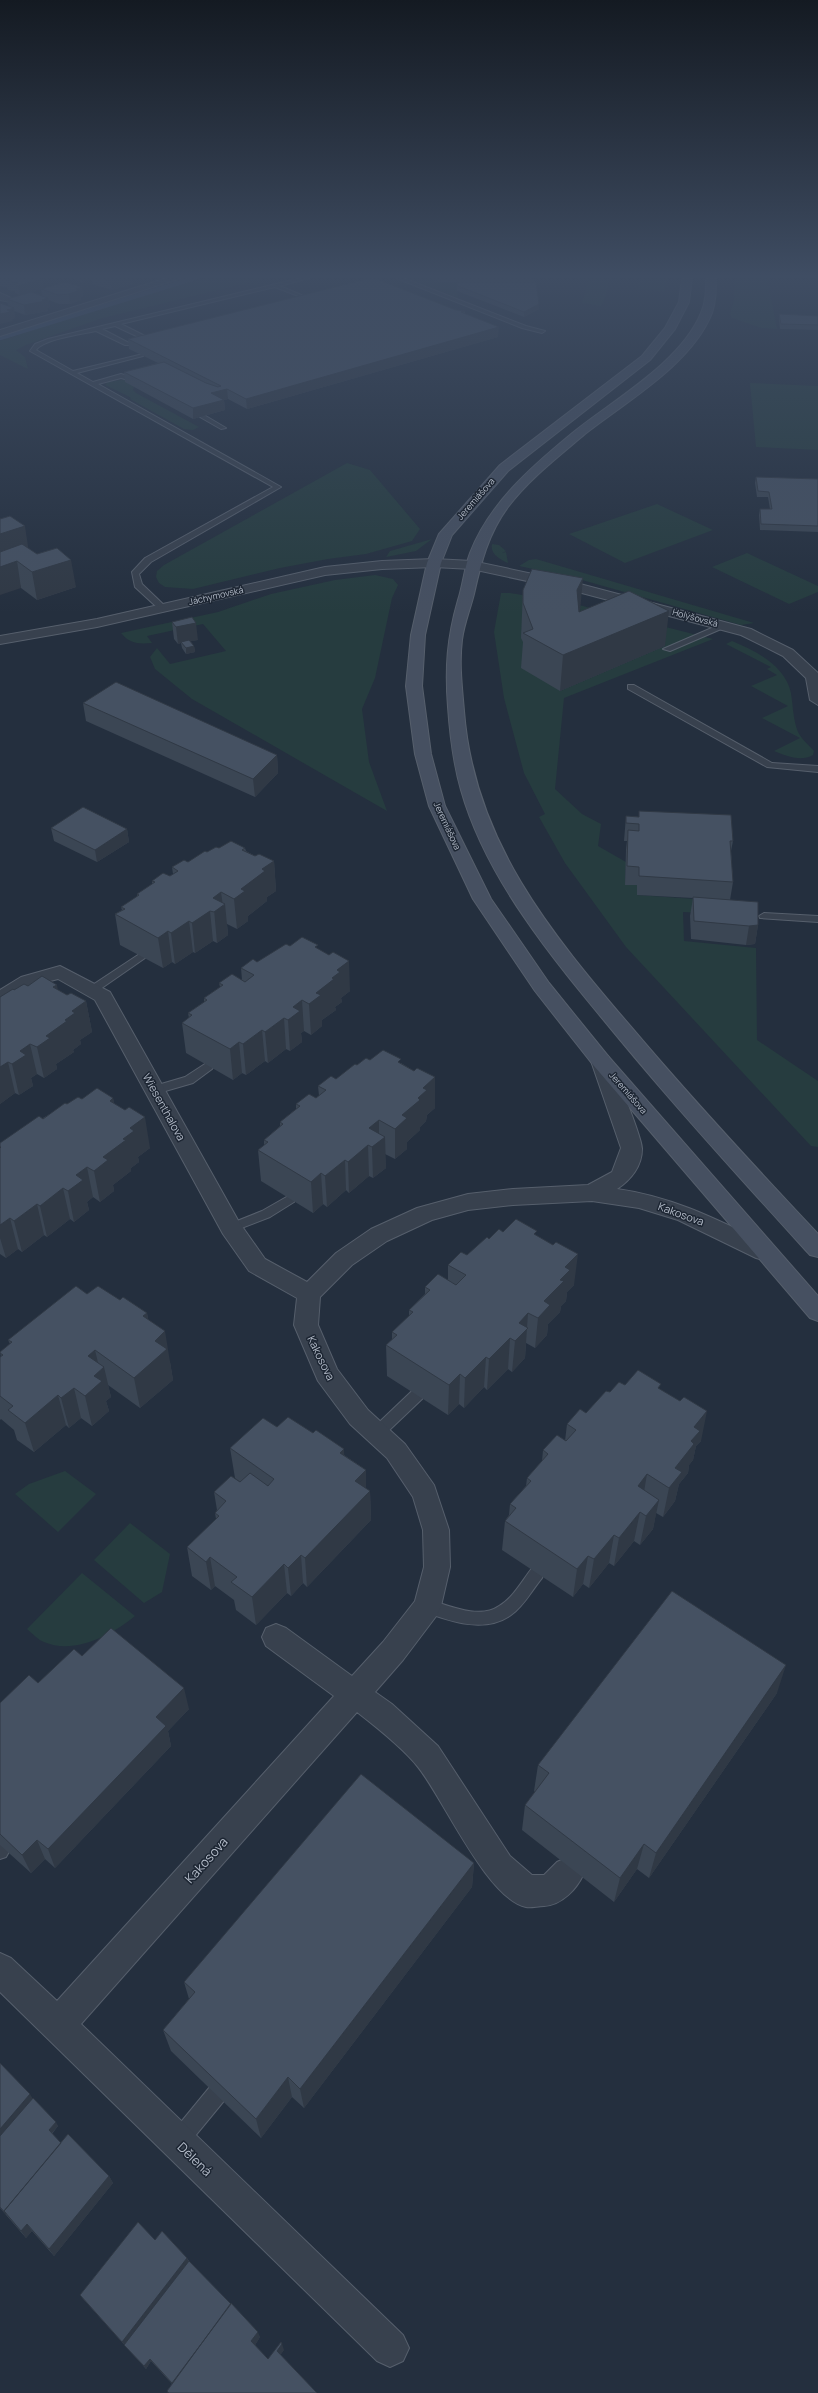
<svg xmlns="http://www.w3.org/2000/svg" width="818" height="2393" font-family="Manrope,sans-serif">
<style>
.green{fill:#263c3f;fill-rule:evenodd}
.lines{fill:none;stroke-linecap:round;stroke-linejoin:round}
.stream{stroke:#394c67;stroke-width:4.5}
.service-casing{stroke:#565f6c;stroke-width:2}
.minor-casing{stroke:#565f6c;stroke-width:2}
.tertiary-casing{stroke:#565f6c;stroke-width:2}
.secondary-casing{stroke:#565f6c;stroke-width:2}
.service{fill:#38414e;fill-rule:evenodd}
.minor{fill:#38414e;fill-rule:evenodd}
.tertiary{fill:#38414e;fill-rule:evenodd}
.secondary{fill:#465061;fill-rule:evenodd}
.wall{fill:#3b4654;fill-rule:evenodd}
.shaded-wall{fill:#303945}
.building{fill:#455162;stroke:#303945}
.labels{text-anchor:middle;stroke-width:3;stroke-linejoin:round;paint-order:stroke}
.far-street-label{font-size:9px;fill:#b4bcc9;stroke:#1d2633}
.street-label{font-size:11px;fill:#b4bcc9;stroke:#1d2633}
.near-street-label{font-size:13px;fill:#b4bcc9;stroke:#1d2633}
</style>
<rect width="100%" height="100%" fill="#242f3e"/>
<path class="green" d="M205,278h62l-168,41 -73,26 -10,5 9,7 3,12 -28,-14v-14l80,-27z
M407,278h24l10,4h34l1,2 -19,2 1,12z
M581,278l37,1v2h-9l-3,14 -5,11 -19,-3 7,-23h-9z
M640,278h27l-2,13 -27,-1z
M735,278h32l10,51 -15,-1 -30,-10 -2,-4 4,-14z
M127,379l7,8 -1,3 3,3 63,34 -6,3 -9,-1 -54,-30 1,-1 -3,-2 -23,-11 3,-3z
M750,383l68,3v64l-62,-3z
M347,463l23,7 50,59 -8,12 -46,13 -38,5 -48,9 -87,21 -28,-2 -6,-4 -3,-6 1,-6 7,-6z
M657,504l56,26 -88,33 -56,-29z
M432,539l-16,12 -30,6 4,-6z
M492,544l7,1 7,6 -4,2 4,-1 2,11c-8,-4 -18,-8 -16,-19z
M747,553l71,33v6l-29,12 -77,-37z
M536,559l218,64 -13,2 -166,-47 -56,-12 10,-6z
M375,575l18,4 5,6 -6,13 -17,80 -13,31 7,53 18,49 -195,-112 -37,-30 -5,-12 7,-9 13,16 56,-13 -23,-27 -56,12 5,7c-14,1 -22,1 -31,-10l97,-21 53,-18 64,-14z
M501,593h9l61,10 142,36 -149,59 -9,91 27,25 19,10 -3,22 28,16 -1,23h12v10l87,6 -19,12 -22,-1 1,29 72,7 1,92 61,41v66l-7,-1 -185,-199 -61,-84 -26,-46 6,-3 -21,-41 -20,-75 -10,-66zM522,625l143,21 -105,45c-20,-22 -40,-34 -38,-66z
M732,641c24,10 53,24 59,52 2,13 2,26 7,39 4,8 11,13 16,19l-1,4c-12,7 -27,1 -39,-4l26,-13 -38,-20 26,-12 -37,-20 26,-11 -10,-6 4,-2 -45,-23z
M65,1471l31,23 -38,38 -43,-38 14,-10z
M130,1523l40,31 -8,38 -18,11 -50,-43z
M82,1573l53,43c-23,19 -61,39 -91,26 -6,-2 -12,-9 -17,-13z"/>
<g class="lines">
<path class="stream" d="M0,338l195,-60"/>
<g class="service-casing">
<path id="service" d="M301,278h8l-29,8 26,11v2l-31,-12 -154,37 28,14v2h-4l-30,-14 -13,3 27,14v2h-4l-29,-14c-14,3 -52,8 -60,19l37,21 70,-17v2l-66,17 16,9 28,-8 17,5 -2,3 -15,-4 -23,6 183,103 -130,75 -12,12 3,10 25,24 -7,2 -25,-23 -3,-15 13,-14 128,-71 -243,-136 5,-7 13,-5z
M396,278h7l123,48 19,5 -3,2 -20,-5z
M200,415h4l22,13 -5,1 -21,-12z
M721,624l7,2 -58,25 -7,-2z
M628,685h6l138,78 46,3v6l-51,-5 -139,-78z
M764,913l54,3v6l-58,-4 -1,-2z
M141,953l4,1 1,2 -1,2 -49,34h-8l-1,-2 1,-2z
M208,1062l4,1 2,3 -2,3 -19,14 -38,11 -6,-4 2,-3 34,-10z
M290,1195l4,1 2,3 -2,3 -24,15 -39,15 -6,-4 2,-3 35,-14z
M417,1390l5,1 2,4 -2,4 -41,39 -5,2 -5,-2 -2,-4 2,-4 41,-39z
M537,1566l5,2 2,5 -2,5c-10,12 -18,28 -31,37 -27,19 -62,6 -89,-4l-2,-5 2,-5 5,-2c21,6 52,21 72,7 14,-8 23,-25 33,-38z
M3,1840l6,2 2,6 -5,9 -6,2v-18z
M216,2086l7,2 2,7 -2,7 -37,45 -7,2 -7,-2 -2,-7 2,-7 37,-45z"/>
</g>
<g class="minor-casing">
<path id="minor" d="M167,278h14l-181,58v-6z
M0,293l11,5v4l-11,-2z
M472,561l108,23 171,45 42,21 25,23v32l-8,-5 -4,-22 -23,-22 -42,-21 -163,-43 -111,-24 -2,-3 2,-3z
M60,966l50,26 129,230 26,37 42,23 29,-29 35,-24 46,-21 51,-14 45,-5 75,-4 24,-13 9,-24 -30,-87 3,-5 7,-2 7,2 3,5c5,14 32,78 31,88 0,17 -11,31 -25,40 58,8 103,32 155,57l3,6 -3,6 -8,2 -8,-2 -78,-38 -39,-12 -47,-7 -79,4 -45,5 -36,10 -45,21 -35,24 -32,32 -2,28 19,44 31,41 37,34 29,41 15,45 1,37 -9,39 -4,9 -34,45 -28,32 17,12 46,42 72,110 22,19h12l13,-13 11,-5 11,5 5,11c-7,16 -22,32 -40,33 -6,0 -13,2 -18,1 -39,-8 -83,-109 -108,-140 -14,-18 -43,-41 -61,-55l-276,312 322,311 6,13 -6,13 -13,6 -13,-6 -377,-369v-39l11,5 46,43 277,-305 -68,-50 -4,-9 4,-9 10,-4 10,4 66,48 31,-34 32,-41 9,-34 -1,-37 -10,-33 -26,-39 -37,-34 -32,-43 -24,-56 3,-27 -48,-27 -26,-37 -128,-234 -37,-21 -23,6 -28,18 -7,2v-15l21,-13z"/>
</g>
<g class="tertiary-casing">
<path id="tertiary" d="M434,559l38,2 7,4 -7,4 -38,-2 -52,2 -57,6 -228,52 -97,17v-8l97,-17 228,-52 57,-6z"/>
</g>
<g class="secondary-casing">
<path id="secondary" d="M682,278h10l-3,24 -14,27 -25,31 -142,111 -56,64 -11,28 -16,72 -3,51 9,68 14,52 46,93 58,84 59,73 210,240v25l-8,-3 -216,-252 -59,-75 -62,-92 -44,-93 -14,-52 -9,-68 5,-51 16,-72 12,-29 61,-69 142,-109 23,-28 14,-26z
M706,278h10c0,12 0,23 -4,35 -20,51 -85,88 -127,121 -26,22 -57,46 -77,73 -20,27 -27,56 -34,87 -4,16 -10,30 -12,46 -3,24 0,47 2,71 10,130 86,221 168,317 60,71 123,139 186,206v23l-8,-2c-62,-68 -125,-137 -184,-208 -62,-75 -138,-161 -165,-257 -8,-28 -11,-54 -13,-83 -3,-39 -1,-69 10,-107 5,-15 6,-31 12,-47 19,-49 60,-85 100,-118 41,-34 110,-71 131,-122 5,-11 5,-23 5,-35z"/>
</g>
<use href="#service" class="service"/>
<use href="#minor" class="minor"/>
<use href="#tertiary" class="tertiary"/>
<use href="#secondary" class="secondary"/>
</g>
<path class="wall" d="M0,278h38l4,1 1,9 39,-1 1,10h-2v3l-11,4h-11l-10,-4 1,7 -3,1 1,3 -23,4 -11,-4 1,7 -3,1 1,2 -5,-15 -1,-7 13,-4 -5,-2v-2l-7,-1 -1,-3 -7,-1zM41,289l1,6 -11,-3z
M70,278h63v6l-21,6 -20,-6v-5l-10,3z
M431,278h103v4l5,27 -15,8 -67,-26v-9h-16z
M456,310l9,1v3l33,23 -251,72 -19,-10 -4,1 1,10 -32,9 -68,-37 -1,-10 34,-9 -29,-14 -1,-10z
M779,314l39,2v14l-38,-1 -1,-10z
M756,477l62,2v53l-58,-2 -1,-15 1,-6h10l-2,-12h-11l-2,-14z
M0,519l29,30 47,38 -39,13 -16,-12z
M523,590l57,21 85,35 -105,45 -39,-23 2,-26 -2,-4z
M172,622l26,18 -8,1 4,5 1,6 -9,2 -4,-6 -1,-5 -3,1 -4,-5z
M83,703l194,52 1,18 -23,24 -169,-76z
M639,811l94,30 -2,10 2,31 -3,18 28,25 -3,19 -9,1 -55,-6 -1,-23 3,-18 -56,-3v-10h-12l1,-36 1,-8h-3l2,-25 13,1z
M51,828l76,1 2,13 -32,20 -43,-21z
M219,848h26l1,3 9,5 19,5 2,30 -9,6v4l-19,15v5l-11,8 -10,-5 1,11 -11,8 -4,-2 -18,12 -2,-1 -18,12 -3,-2 -9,6 -43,-23 -5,-31 7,-4 -1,-3 16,-10v-3l15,-10v-3l18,-5 3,-2 -1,-7 16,-5 19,-10z
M290,946l28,3 32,42 -9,7 1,4 -7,5 1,3 -14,10v6l-11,9 -7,-4 -3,2 1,9 -12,9 -4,-2 -18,14 -3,-2 -19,14 -4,-2 -9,7 -47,-27 -4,-30 7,-5 -1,-5 16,-11v-4l16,-11 -1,-4 23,-3 -1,-12 16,-6z
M28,986l30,4 9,5 19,6 6,31 -12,8 1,4 -8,6 1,2 -18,12 1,5 -13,9 -7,-4 -6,4 2,8 -14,9 -4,-2 -15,11v-107l14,-7z
M370,1060l31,3 13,8 21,6v31l-8,7 -1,6 -6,6v3l-13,12v7l-12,10 -10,-5 1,14 -13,10 -4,-2 -20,17 -3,-3 -19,17 -4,-3 -10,9 -52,-32 -3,-31 6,-5v-5l16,-14v-4l16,-13v-5l20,-6 3,-2 -1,-10 18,-7 21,-14z
M113,1098l1,6 36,44 -12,9 1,5 -8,6v3l-18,14 1,6 -14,11 -7,-5 -6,5 2,8 -15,12 -4,-3 -23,18 -3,-2 -22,17 -4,-3 -12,9 -6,-4v-111l67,-39 15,-5z
M503,1232l34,4 37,49 -7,7 -1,9 -5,5 -1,6 -12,12 -1,11 -12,13 -9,-5 -1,15 -13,14 -4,-3 -21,21 -3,-3 -20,21 -5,-4 -11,11 -61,-39 -1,-31 6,-5v-8l17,-16v-6l16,-16v-7l23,-7v-15l19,-10 22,-16z
M87,1294l33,6 27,13 1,6 22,43 3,18 -33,28 -32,-23 3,12 -5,4 3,10 -17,15 -11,-8 -12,10 -3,-3 -32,27 -17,-12 -3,-10 -13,-11 -1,1v-63h1l-1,-5 10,-8 -2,-4z
M625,1385l35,4 41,52 -5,5 -3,14 -4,5 -1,8 -9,11 -4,17 -12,16 -7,-4 -3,16 -13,16 -6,-4 -20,25 -5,-3 -20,25 -6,-4 -10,13 -71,-47 3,-29 4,-6 1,-11 16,-18 1,-8 15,-17 1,-11 22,-9 2,-17 19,-11 24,-21z
M277,1427l36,6 31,16v6l22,15v19l4,2 1,29 -64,67 -4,-4 -12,13 -4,-3 -31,32 -20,-15 -2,-10 -19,-14 -4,4 -19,-14 -5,-29 29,-28 -1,-6 2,-3 -3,-18 26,-10 -5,-4 -5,-30z
M82,1656l107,53 -21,22 3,15 -116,122 -10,-9 -14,14 -31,-28v-142l38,-20z
M777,1693l-128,185 -12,-9 -23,33 -92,-72 3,-25 10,-13 -1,-1 4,-26z
M474,1863l-2,24 -168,221 -12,-11 -31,41 -90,-87 -8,-21 26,-31 -5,-17z
M0,2063l58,63 -6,8 9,9 48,33 4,7 -59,73 -22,-25 -6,7 -26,-30z
M155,2240l32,18 2,3 71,76 -5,8 13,14 16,-9 -4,5 37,38h-149l-1,-2 5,-7 -21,-23 -5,8 -61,-68 -5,-6z"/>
<path class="shaded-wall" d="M81,278h11v1l-10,3z
M122,278h11v6l-21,6 -2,-9z
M42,279l1,9 -23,7 -2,-9z
M82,287l1,10h-2v3l-11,4 -1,-10 7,-5z
M48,298l2,9 -3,1 1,3 -23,4 -1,-10z
M539,304v5l-15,8v-5z
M14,308l1,10 -3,1 1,2 -13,3v-10l7,-4z
M499,327l-1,10 -251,72 -1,-10z
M227,389l1,10 -4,1 1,10 -32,9v-11l18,-15z
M25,526l4,27 -29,9v-28z
M71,560l5,27 -39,13 -5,-28z
M17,561l4,27 -21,7v-28z
M583,578l-3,34 -6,12 3,-34z
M669,611l-4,35 -105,45 3,-36z
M196,623l2,17 -16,3 -1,-1v1l-3,1 -2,-17z
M194,646l1,6 -9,2v-6z
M277,755l1,18 -23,24 -2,-18z
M127,829l2,13 -32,20 -2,-12z
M274,861l2,30 -9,6v4l-19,15v5l-11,8 -3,-30 7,-10 21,-20z
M221,892l2,14 2,-2 3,31 -11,8 -4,-45z
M210,911l3,30 -18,12 -3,-30z
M189,921l4,31 -18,12 -4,-31z
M758,925l-3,19 -9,1 3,-19z
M168,931l4,31 -9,6 -5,-30z
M349,961l1,30 -9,7 1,4 -7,5 1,3 -14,10v6l-11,9 -2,-31 7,-11 16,-15 5,-8z
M57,985l6,31 -10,-29z
M302,1000l2,31 -3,2 1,9 -12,9 -2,-31 5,-13z
M86,1001l6,31 -12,8 1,4 -8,6 1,2 -18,12 1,5 -13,9 -7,-31 9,-11 19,-16 7,-9z
M284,1018l2,31 -18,14 -3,-31z
M262,1030l3,31 -19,14 -3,-31z
M239,1042l3,31 -9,7 -3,-31z
M30,1044l7,30 -6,4 2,8 -14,9 -7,-31 8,-13z
M8,1062l7,31 -15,11v-37z
M435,1077v31l-8,7 -1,6 -6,6v3l-13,12v7l-12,10v-30l7,-14 16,-17 5,-10z
M113,1098l6,31 -9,-28z
M145,1117l5,31 -12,9 1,5 -8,6v3l-18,14 1,6 -14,11 -6,-31 9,-14 20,-18 7,-11z
M379,1120v22l6,-5 1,31 -13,10 -1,-31 -3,-19z
M368,1145l1,31 -20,17 -1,-31z
M345,1160l1,30 -19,17 -2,-31z
M87,1167l6,30 -6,5 2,8 -15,12 -6,-31 8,-16z
M321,1173l2,31 -10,9 -2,-31z
M63,1188l7,31 -23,18 -7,-31z
M37,1204l7,31 -22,17 -8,-31z
M10,1218l8,31 -12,9 -6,-20v-13z
M578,1254l-4,31 -7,7 -1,9 -5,5 -1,6 -12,12 -1,11 -12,13 3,-30 6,-17 16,-21 5,-13z
M147,1313l5,31 -9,-28z
M528,1313l-3,45 -13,14 3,-31 4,-18z
M165,1331l5,31 3,18 -33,28 -6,-30 21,-37z
M510,1338l-2,31 -21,21 2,-31z
M95,1350l5,21 4,-4 7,30 -5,4 3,10 -17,15 -7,-30 3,-40z
M486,1357l-2,30 -20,21 1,-30z
M460,1374l-1,30 -11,11 1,-30z
M74,1388l7,30 -12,10 -8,-30z
M58,1395l8,30 -32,27 -9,-29z
M707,1411l-6,30 -5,5 -3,14 -4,5 -1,8 -9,11 -4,17 -12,16 6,-29 6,-20 19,-41z
M344,1449l1,30 -5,-26z
M366,1470v24l4,-3 1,29 -64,67 -2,-29 50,-77z
M647,1474l-5,30 -4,-18z
M659,1500l-6,29 -13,16 6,-29z
M640,1512l-6,29 -20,25 5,-28z
M614,1535l-5,28 -20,25 5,-29z
M301,1555l2,28 -12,13 -3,-28z
M588,1556l-5,28 -10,13 4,-28z
M210,1557l5,29 -4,4 -5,-28z
M284,1564l3,29 -31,32 -4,-28z
M786,1665l-9,28 -128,185 7,-25z
M184,1688l5,21 -21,22 3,15 -116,122 -7,-19 108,-132z
M37,1840l8,19 -14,14 -9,-18z
M644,1844l-7,25 -23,33 6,-24z
M474,1863l-2,24 -168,221 -4,-19z
M288,2077l4,20 -31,41 -5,-19z
M30,2094l5,9 -35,40v-14z
M56,2122l2,4 -7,8 -2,-4z
M109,2176l4,7 -59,73 -5,-7z
M27,2224l5,7 -6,7 -5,-7z
M187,2258l3,7 -63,83 -5,-6z
M258,2332l2,5 -6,10 -3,-6z
M282,2344l2,6 -5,7 -2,-6z
M150,2359l1,2 -5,8 -2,-3z"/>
<path class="building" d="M3,278h35l4,1 -24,7 -4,-2 4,-1 -12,-3 5,-1z
M101,278h21l-12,3z
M371,278h3l82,32 9,1 -4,1 38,15 -253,72 -19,-10 -16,4 13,7 -31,8 -69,-36 40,-10 42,21 12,4 3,-1 -93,-47z
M65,282l17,5 -6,2 4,1 -11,4 -11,1 -17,-6z
M457,282h79l3,22 -15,8 -66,-26z
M31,292l17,6 -6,2 4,1 -22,4 -17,-6z
M0,303l14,5 -7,2 4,2 -11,2z
M779,314l39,2v9l-37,-1z
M756,477l62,2v47l-57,-2 -1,-15h12l-3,-17 -11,-1z
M10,516l15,10 -25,8v-15z
M22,544l15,10 20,-6 14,12 -39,12 -15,-11 -17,6v-15z
M532,569l51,9 -6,12 2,22 50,-21 40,20 -106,44 -40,-22 10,-4 -10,-26v-13z
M192,617l4,6 -20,4 -4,-5z
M189,640l5,6 -8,2 -5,-6z
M116,682l161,73 -24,24 -170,-76z
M83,807l44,22 -32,21 -44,-22z
M639,811l92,4 2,26h-3l3,41 -94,-6v-9l-12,-1 1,-36 11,1v-7l-13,-1v-7l13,1z
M231,841l14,7 -3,2 13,6 4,-2 15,7 -12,8 3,2 -24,18 4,2 -11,8 -13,-7 -8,6 12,6 -11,8 -4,-1 -18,12 -3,-2 -18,12 -3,-2 -10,7 -43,-24 10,-5 -4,-2 18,-12 -2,-1 18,-12 -3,-1 11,-8 7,3 8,-5 -6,-4 12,-7 4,2 17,-11 2,1 9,-5 3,1z
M693,897l65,5v23l-9,1 -55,-5z
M302,937l16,8 -3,2 14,8 4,-3 16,9 -12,9 3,2 -8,6 2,1 -18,14 5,2 -12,9 -7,-4 -9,7 7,4 -12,9 -4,-2 -19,14 -3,-2 -19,14 -4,-2 -9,7 -48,-26 10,-8 -4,-2 19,-13 -3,-2 19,-13 -4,-2 13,-9 13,8 9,-7 -13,-7 12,-9 4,3 29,-18 4,2z
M42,976l15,9 -4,2 14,8 4,-2 15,8 -14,10 3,2 -10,7 2,1 -21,15 4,2 -13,9 -7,-3 -10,7 6,4 -14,9 -4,-2 -8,5v-70l13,-8 1,1 10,-6 4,2z
M383,1050l18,9 -3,3 16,9 3,-3 18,9 -12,11 4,2 -9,8 2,2 -18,15 5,3 -12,11 -16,-9 -10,8 16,9 -13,10 -4,-2 -20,17 -3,-2 -20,16 -4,-3 -10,9 -53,-32 10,-8 -4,-2 19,-16 -3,-2 20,-16 -4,-2 13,-10 7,4 10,-8 -8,-4 13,-10 5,3 19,-15 2,1 9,-7 4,2z
M97,1088l16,10 -3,3 15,9 4,-3 16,10 -15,11 4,3 -11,8 3,1 -23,17 5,3 -14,11 -7,-4 -11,8 7,5 -15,11 -5,-3 -23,18 -3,-2 -23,17 -4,-3 -10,7v-77l1,-1h-1v-4l39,-27 4,3 22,-16 2,1 11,-7 4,2z
M516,1219l21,12 -3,3 19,11 3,-3 22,12 -13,13 5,3 -10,10 4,1 -20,20 6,4 -12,13 -10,-5 -9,10 9,5 -13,13 -5,-3 -21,21 -3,-2 -21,21 -5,-4 -11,11 -63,-40 11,-10 -5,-3 21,-20 -4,-2 21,-20 -5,-3 13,-13 18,11 10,-10 -18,-10 13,-13 6,3 20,-18 2,2 10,-10 4,3z
M76,1286l11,8 11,-8 22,14 3,-3 24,16 -4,3 22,15 -10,10 12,8 -33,29 -39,-28 -7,6 16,11 -10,9 8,5 -17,15 -11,-8 -13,10 -3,-3 -33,28 -17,-13 5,-4 -13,-10v-39l3,-2 -3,-2v-1l12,-10 -4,-2z
M638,1370l23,14 -3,4 22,13 4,-4 23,14 -13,16 6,4 -9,10 3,3 -19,24 7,4 -13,16 -22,-14 -9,12 21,14 -13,16 -6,-4 -21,26 -5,-3 -20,24 -6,-3 -11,13 -72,-48 11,-13 -6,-4 21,-23 -4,-3 21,-24 -5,-4 14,-15 9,6 10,-11 -9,-6 13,-15 6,4 20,-22 4,1 9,-10 6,3z
M288,1417l25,16 3,-3 28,19 -4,4 26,17 -11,11 15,10 -65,67 -4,-3 -13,13 -4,-4 -32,33 -21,-15 6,-5 -27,-20 -4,5 -19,-15 32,-31 -4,-3 11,-12 -12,-9 17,-16 9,6 10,-9 18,13 6,-7 -44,-31 33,-30 14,9z
M672,1591l114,74 -130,188 -12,-9 -24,34 -95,-73 24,-32 -11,-8z
M111,1628l73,60 -28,29 10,9 -118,123 -11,-9 -15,15 -22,-21v-131l29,-28 9,8 36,-34 8,7z
M361,1774l113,89 -174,226 -12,-12 -32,42 -93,-89 32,-38 -11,-10z
M0,2063l30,31 -30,35z
M33,2098l23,24 -7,8 12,13 -57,68 2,3 -6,-7v-71z
M68,2134l41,42 -60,73 -22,-25 -6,7 -17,-20z
M138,2222l17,18 7,-9 25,27 -65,84 -42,-47z
M189,2261l42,43 -59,79 -22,-24 -6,7 -20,-21z
M231,2303l27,29 -7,9 17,18 13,-17 1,2 -5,7 40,42h-148l-2,-2z"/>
<linearGradient id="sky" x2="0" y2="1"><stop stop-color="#141a22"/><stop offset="0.45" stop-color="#3f4d63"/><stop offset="1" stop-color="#3f4d63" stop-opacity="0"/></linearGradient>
<rect width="818" height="613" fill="url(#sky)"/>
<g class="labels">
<g class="far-street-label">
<text transform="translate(476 499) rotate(-49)" y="3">Jeremiášova</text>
<text transform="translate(216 596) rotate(-13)" y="3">Jáchymovská</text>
<text transform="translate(695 618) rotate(15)" y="3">Holýšovská</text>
<text transform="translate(447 826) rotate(65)" y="3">Jeremiášova</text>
<text transform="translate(628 1093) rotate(49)" y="3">Jeremiášova</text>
</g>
<g class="street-label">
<text transform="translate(164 1107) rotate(61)" y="4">Wiesenthalova</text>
<text transform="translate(681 1214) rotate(20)" y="4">Kakosova</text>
<text transform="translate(321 1358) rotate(64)" y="4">Kakosova</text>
</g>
<g class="near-street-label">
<text transform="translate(206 1860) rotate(-48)" y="5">Kakosova</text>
<text transform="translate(195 2159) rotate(44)" y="5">Dělená</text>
</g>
</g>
</svg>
